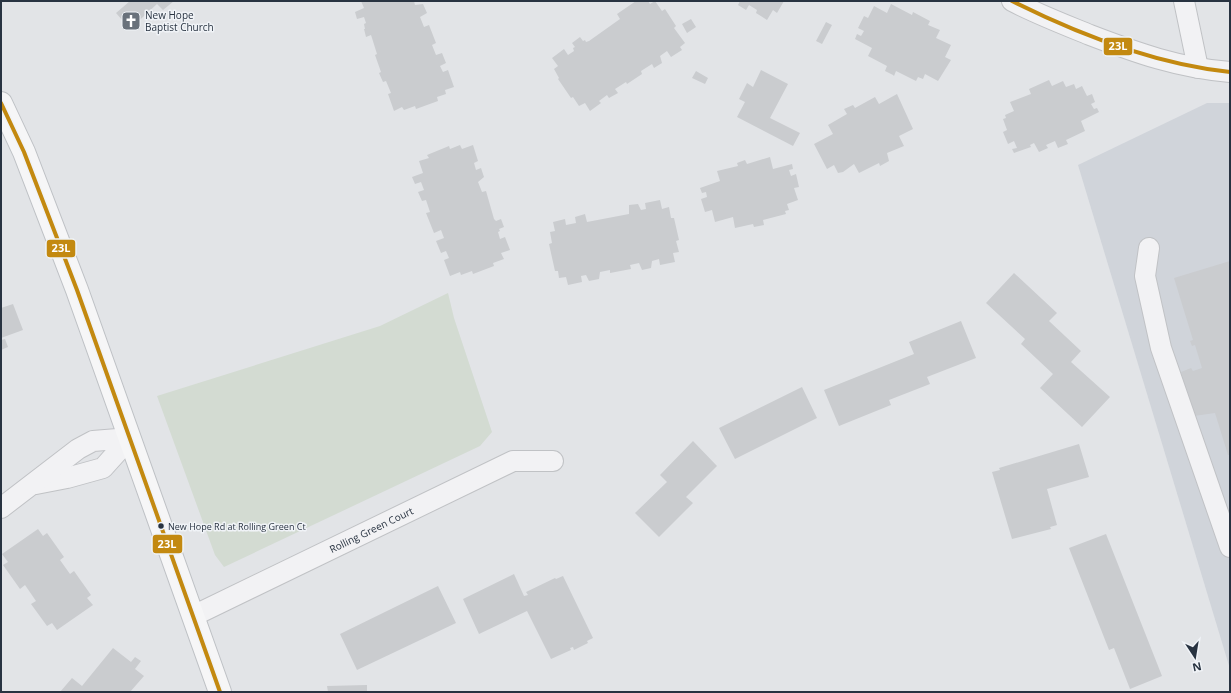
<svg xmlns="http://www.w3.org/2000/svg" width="1231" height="693" font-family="'Open Sans',sans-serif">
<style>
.built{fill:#d0d4da}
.green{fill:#d3dbd2}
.building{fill:#cacccf}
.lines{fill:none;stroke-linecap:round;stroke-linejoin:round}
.minor-casing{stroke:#c0c2c5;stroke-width:22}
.major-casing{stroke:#bec1c5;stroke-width:24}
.minor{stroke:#f2f2f4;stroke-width:20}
.major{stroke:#f6f6f7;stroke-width:22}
.bus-1-casing{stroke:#f0f3f7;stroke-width:7}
.bus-1{stroke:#c38910;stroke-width:4}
.bus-dot{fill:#283341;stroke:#f0f3f7;stroke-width:1.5}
.labels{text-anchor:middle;stroke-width:3;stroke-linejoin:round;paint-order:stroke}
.bus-label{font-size:9px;fill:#283341;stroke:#f0f3f7;text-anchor:start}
.poi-label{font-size:10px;fill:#283341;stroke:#f0f3f7;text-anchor:start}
.street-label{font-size:10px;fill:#283341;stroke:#f0f3f7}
.line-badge{stroke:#f0f3f7;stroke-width:1.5}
.badge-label{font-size:11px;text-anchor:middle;font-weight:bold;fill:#fff}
</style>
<rect width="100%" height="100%" fill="#e2e4e7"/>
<path class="built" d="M1207,103h23v566l-152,-504z"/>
<path class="green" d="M448,293l6,25 38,114 -12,14 -256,121 -9,-12 -58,-159 223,-70z"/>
<path class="building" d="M130,1h44l-11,9 -6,-6 -27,25 -14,-16z
M361,1h53l1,4 8,-1 4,9 -7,4 4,10 5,-2 7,18 -4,2 4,10 6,-2 4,10 -6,3 3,6 5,-2 6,17 -9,3 1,4 -9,3 1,4 -22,8 -1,-3 -11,4 -2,-3 -8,4 -6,-17 3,-1 -5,-12 -3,1 -4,-9 2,-1 -6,-17 2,-1 -5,-16 -1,-3 -5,2 -2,-8h1l-1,-5 2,-1 -2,-6 -7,2 -2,-7 9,-4z
M636,1h12l2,3 5,-3 7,10 3,-2 11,17 -2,2 11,15 -5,4 2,3 -11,7 -4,-6 -7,5 2,7 -8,5 -2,-4 -11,7 1,3 -15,10 -1,-2 -11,7 3,4 -9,5 -2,-3 -8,6 2,2 -11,8 -5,-8 -6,3 -6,-9 -2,1 -13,-19 1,-1 -5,-9 4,-3 -6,-8 12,-9 4,6 6,-4 -1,-3 2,-1 -3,-4 8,-6 3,4 2,-1 1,2 3,-1 31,-22 -3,-5z
M740,1h44l-7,12 -4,-3 -6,10 -11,-7 1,-3 -8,-5 -3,5 -8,-5z
M891,4l21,11 1,-3 17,9 -2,4 12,5 -4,8 15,7 -6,12 6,3 -13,21 -13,-7 -2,5 -5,-2 -2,4 -20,-10 -2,5 -1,-1 -8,-4 2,-5 -19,-10 4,-8 -17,-9 2,-5 4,2 3,-5 -6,-3 6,-12 4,2 6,-12 13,7z
M691,19l5,8 -9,6 -5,-9z
M826,22l6,3 -10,19 -6,-3z
M761,70l27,14 -18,34 30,15 -7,13 -56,-29 8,-15 -6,-3 8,-16 6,4z
M696,71l12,7 -3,6 -13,-6z
M1049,80l3,6 11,-5 3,6 8,-3 2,5 6,-3 5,10 5,-2 3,8 -4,2 3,5 3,-1 2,4 -18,9 4,10 -19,9 2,4 -10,4 -3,-7 -9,4 2,3 -9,4 -5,-9 -4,2 1,2 -17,6 -2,-4 5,-1 -3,-7 -6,3 -5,-12 4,-2 -4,-11 3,-1 -1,-3 9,-4 -4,-9 21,-8 -2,-5z
M897,94l16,35 -14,7 5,10 -17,7 2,8 -9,5 -1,-3 -20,10 -5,-9 -11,8 -5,1 -4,-8 -7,4 -13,-25 19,-10 -5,-9 19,-11 -3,-5 9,-4 2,3 20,-11 4,7z
M460,145l2,4 11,-4 5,16 -4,2 2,7 5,-2 3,9 -6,5 4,10 4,-1 8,28 2,2 5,-2 3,8 -5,2 1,2 -2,1 2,7 5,-2 5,13 -9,3 3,6 -11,4 1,3 -21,8 -1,-3 -11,4 -1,-3 -10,4 -6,-16 5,-2 -3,-7 -5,2 -5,-12 8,-3 -3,-8 -7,3 -8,-20 4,-1 -4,-12 -4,1 -4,-9 6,-2 -3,-8 -6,2 -3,-7 11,-4 -4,-12 10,-3 -2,-3 22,-9 1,3z
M770,157l3,12 19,-5 1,5 -4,1 2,6 5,-2 3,13 -5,1 4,12 -11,4 2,6 -4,1 1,3 -23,6 1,5 -10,2 -1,-3 -18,4 -2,-11 -18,5 -3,-12 -7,2 -4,-13 6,-2 -1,-5 -4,1 -2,-5 20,-7 -3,-10 21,-5 -1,-3 8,-3 2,4z
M660,200l2,9 7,-2 2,11h3l5,22 -3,1 3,11 -6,1 2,9 -15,3 -1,-6 -7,2 -1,7 -9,2 -3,-7 -9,2 1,4 -21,4v-3l-10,2 -1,7 -10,2 -3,-6 -5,1 1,6 -14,3 -2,-8 -7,1 -1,-7h-3l-6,-27 3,-1 -2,-11 5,-1 -2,-9 12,-3 1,6 10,-2 -1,-6 10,-3 2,8 42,-8v-9l9,-1 3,6 5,-1 -1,-6z
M1230,261v194h-2l-13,-42 -21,3 -4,-14 -9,-30 10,-4 2,3 9,-3 -7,-23 -3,1 -2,-5 3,-1 -19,-62z
M1014,273l43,40 -8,8 32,30 -10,11 39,35 -28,30 -42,-39 13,-14 -32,-30 4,-5 -39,-36z
M13,304l10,26 -22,8v-30z
M961,321l15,37 -49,19 3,7 -41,16 2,5 -52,21 -15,-36 90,-36 -5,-12z
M5,339l3,8 -7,3v-10z
M802,387l15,31 -82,41 -16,-31z
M693,441l24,25 -31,31 7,6 -34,34 -24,-24 32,-31 -7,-7z
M1079,444l10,33 -42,12 10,36 -7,2 1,2 -39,10 -20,-67 8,-2 -1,-2z
M38,529l5,7 4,-3 17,24 -4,3 10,14 4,-3 17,24 -4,3 6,7 -36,25 -5,-7 -5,3 -16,-22 5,-3 -11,-16 -5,4 -17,-24 5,-3 -6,-8z
M1106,534l56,142 -32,13 -16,-41 -5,2 -40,-102z
M514,574l10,22 4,-1 -2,-3 29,-14 1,1 7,-3 30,62 -6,3 1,2 -14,7 -1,-3 -3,1 1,2 -20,9 -24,-48 -48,23 -16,-35z
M438,586l18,37 -99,47 -17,-36z
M113,648l18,14 4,-5 6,4 -6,8 9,7 -14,16h-70l12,-14 10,8z
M367,685v7h-39l-1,-6z"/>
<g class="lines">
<g class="minor-casing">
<g id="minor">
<path d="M1012,1c25,13 51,23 78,34 47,18 89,33 140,37"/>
<path d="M1184,1l14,67"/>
<path d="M1149,248l-4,28 16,72 69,199"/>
<path d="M36,484l31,-6 36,-10 27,-30"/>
<path d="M1,508l77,-59 15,-8 37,-3"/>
<path id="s1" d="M193,616l320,-155h40"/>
</g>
</g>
<g class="major-casing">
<path id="major" d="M1,103l23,49 53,138 143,402"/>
</g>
<use href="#minor" class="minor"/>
<use href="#major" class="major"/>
<g class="bus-1-casing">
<path id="bus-1" d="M1012,1c68,34 142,63 218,71
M1,103l23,49 53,138 143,402"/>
</g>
<use href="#bus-1" class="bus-1"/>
</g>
<defs>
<g id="church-square" transform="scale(1)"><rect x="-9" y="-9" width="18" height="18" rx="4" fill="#69717b" stroke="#f0f3f7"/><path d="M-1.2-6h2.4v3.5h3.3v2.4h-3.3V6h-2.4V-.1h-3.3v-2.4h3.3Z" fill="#fff"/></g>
</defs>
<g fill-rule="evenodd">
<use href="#church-square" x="131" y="21"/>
</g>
<circle class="bus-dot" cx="161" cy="526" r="3.5"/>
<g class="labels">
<g class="bus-label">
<text x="168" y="530">New Hope Rd at Rolling Green Ct</text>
</g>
<g class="poi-label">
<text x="145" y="19">New Hope<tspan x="145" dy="12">Baptist Church</tspan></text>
</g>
<g class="street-label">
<text dy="4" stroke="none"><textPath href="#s1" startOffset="198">Rolling Green Court</textPath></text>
</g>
</g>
<g class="line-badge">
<rect x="1103" y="37" width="30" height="19" rx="4" fill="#c38910"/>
<rect x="46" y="239" width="30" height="19" rx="4" fill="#c38910"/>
<rect x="152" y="534" width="31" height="20" rx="4" fill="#c38910"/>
</g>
<g class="badge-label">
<text x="1118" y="50">23L</text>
<text x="61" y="252">23L</text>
<text x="167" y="548">23L</text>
</g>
<rect width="1231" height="693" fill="none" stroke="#283341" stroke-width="4"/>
<g transform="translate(1195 657) rotate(168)" stroke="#f0f3f7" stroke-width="3" paint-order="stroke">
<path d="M0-3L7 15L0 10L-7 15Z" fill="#283341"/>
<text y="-6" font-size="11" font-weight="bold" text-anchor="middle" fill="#283341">N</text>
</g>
</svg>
